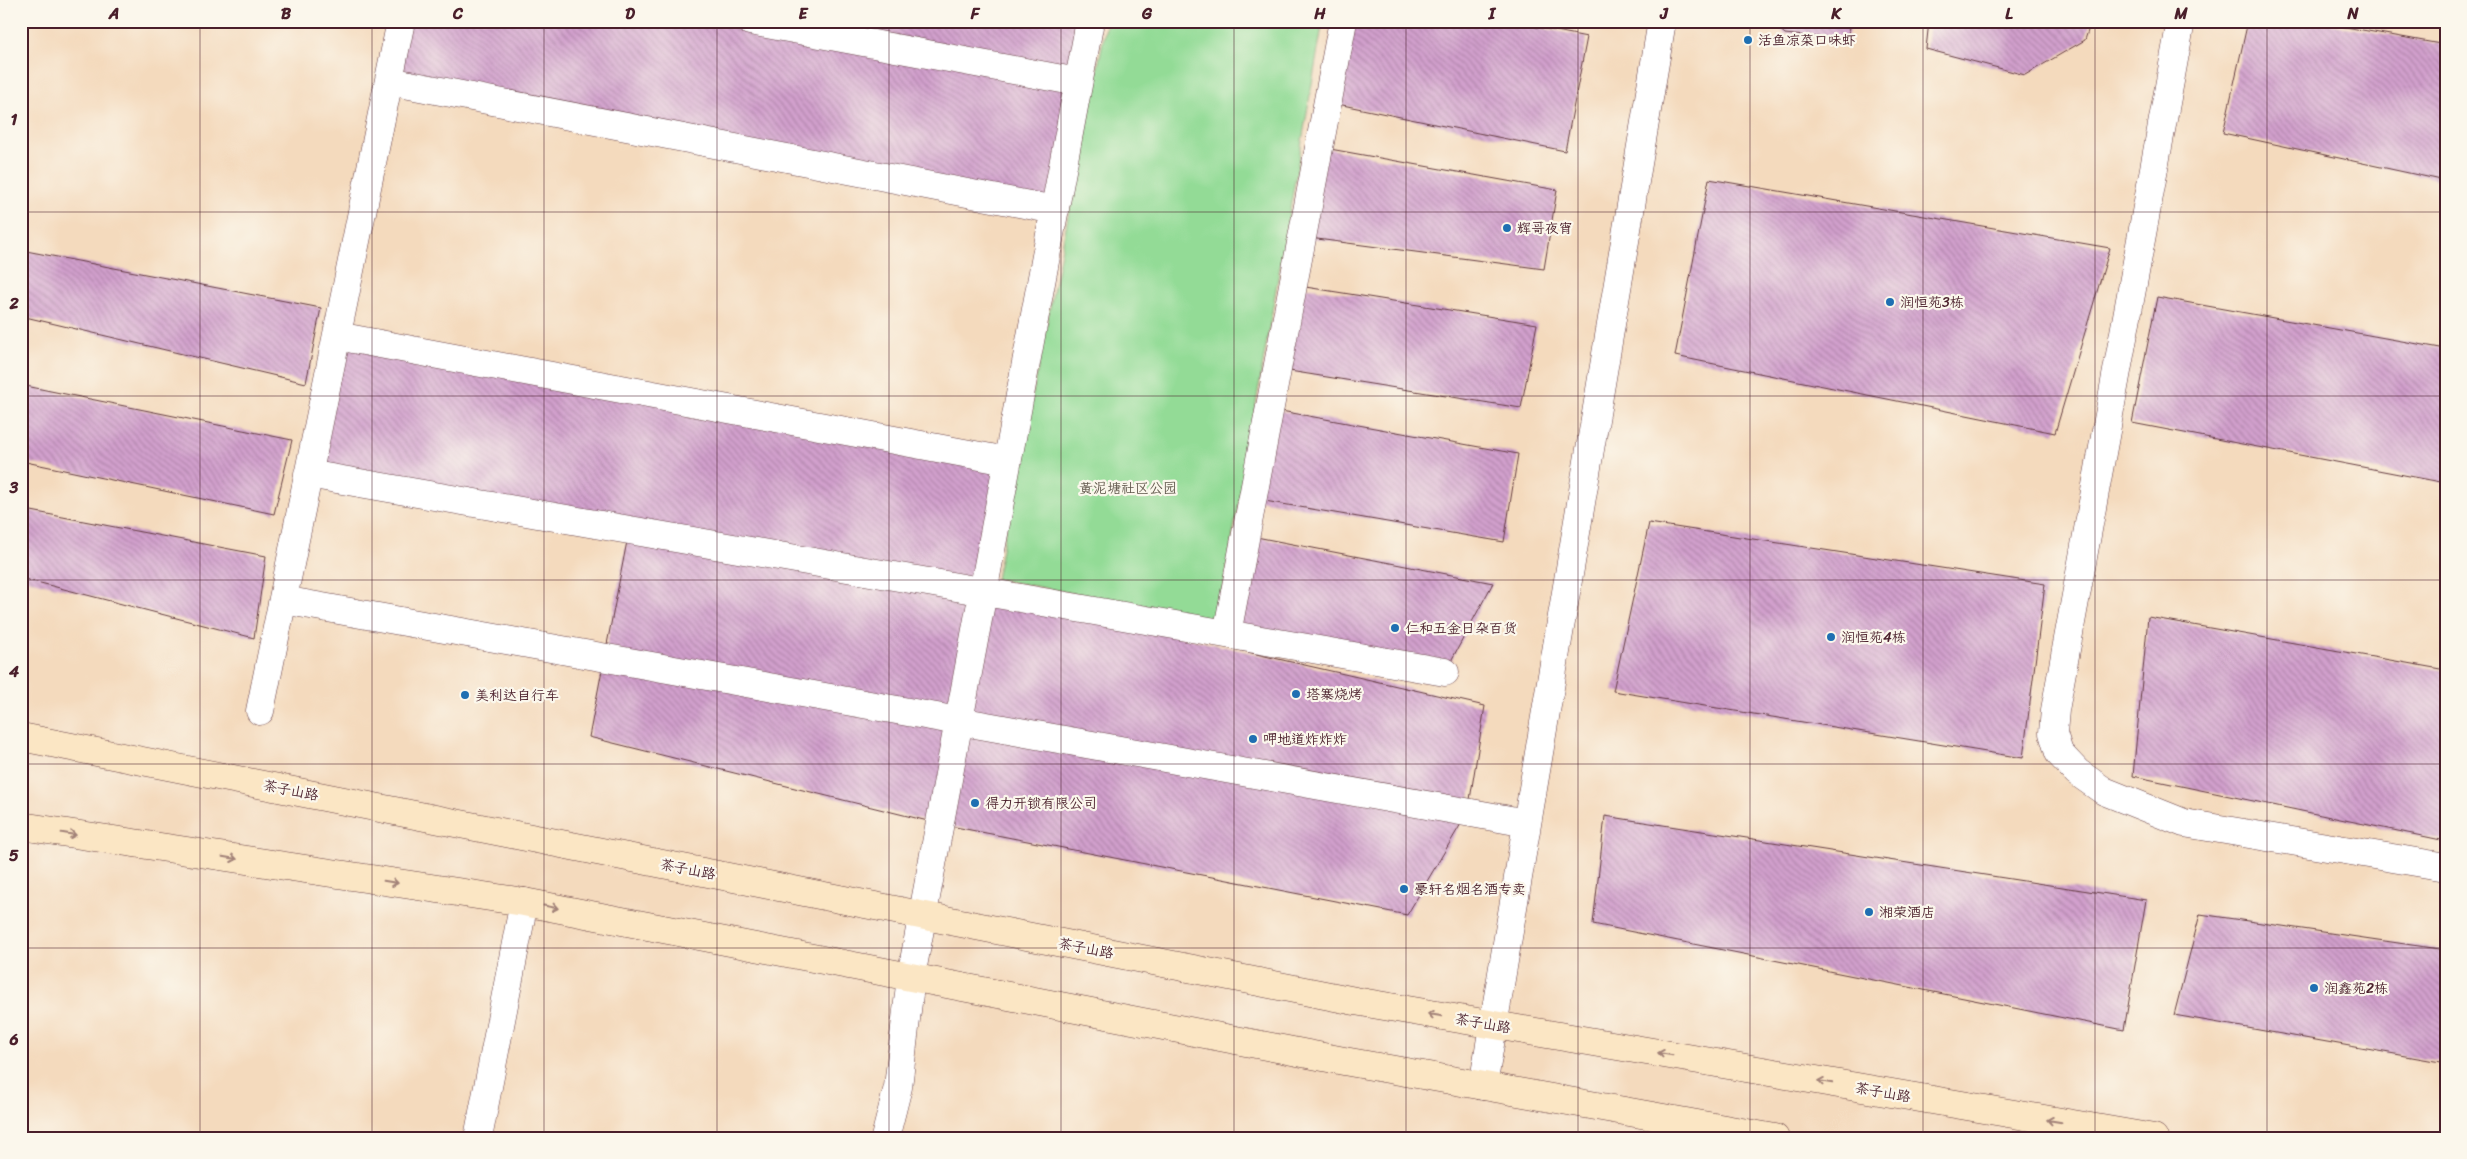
<svg xmlns="http://www.w3.org/2000/svg" width="2467" height="1159" font-family="Sriracha,'LXGW WenKai TC',sans-serif">
<style>
.park{fill:#93db96;stroke:#6e7d60}
.building{fill:url(#building-back-hatch)}
.lines{fill:none;stroke-linecap:round;stroke-linejoin:round}
.street-casing{stroke:#643b41;stroke-width:29}
.secondary-casing{stroke:#643b41;stroke-width:29}
.street{stroke:#fff;stroke-width:28}
.secondary{stroke:#fbe6c4;stroke-width:28}
.oneway{stroke:#a28278}
.grid{fill:none;stroke:#4a1f2b;stroke-width:1;stroke-opacity:0.55}
.poi-dot{fill:#1f6fb2;stroke:#fbf7ec;stroke-width:2}
.labels{text-anchor:middle;stroke-width:4.5;stroke-linejoin:round;paint-order:stroke}
.poi-label{font-size:14px;fill:#4a1f2b;stroke:#fbf7ec;text-anchor:start}
.park-label{font-size:14px;fill:#60574b;stroke:#fbf7ec}
.street-label{font-size:14px;fill:#4a1f2b;stroke:#fbf7ec}
.neatline{fill:none;stroke:#4a1f2b;stroke-width:2}
.grid-label{font-size:16px;text-anchor:middle;font-weight:bold;fill:#4a1f2b}
</style>
<defs>
<pattern id="building-back-hatch" width="6" height="6" patternUnits="userSpaceOnUse" patternTransform="scale(1.25)"><rect width="6" height="6" fill="#d2a0cd"/><path d="M-1 5l2 2M0 0l6 6M5-1l2 2" fill="none" stroke="#ac82a7"/></pattern>
</defs>
<rect width="100%" height="100%" fill="#fbf7ec"/>
<filter id="ink" filterUnits="userSpaceOnUse"><feTurbulence type="fractalNoise" baseFrequency=".02" numOctaves="2"/><feDisplacementMap in="SourceGraphic" scale="10" xChannelSelector="R" yChannelSelector="G"/><feConvolveMatrix kernelMatrix="1 2 1 2 8 2 1 2 1" color-interpolation-filters="sRGB"/></filter>
<filter id="wash" filterUnits="userSpaceOnUse"><feTurbulence type="fractalNoise" baseFrequency=".0096" numOctaves="4" result="noise"/><feDisplacementMap in="SourceGraphic" scale="20" xChannelSelector="R" yChannelSelector="G"/><feGaussianBlur stdDeviation="1.12" result="paint"/><feColorMatrix in="noise" values="0 0 0 0 0 0 0 0 0 0 0 0 0 0 0 0 0 1.4 0 .05"/><feComposite in="paint" operator="in"/></filter>
<g filter="url(#wash)">
<rect width="100%" height="100%" fill="#f4dabd"/>
<path class="park" d="M1107,21h216l-105,599 -222,-41z"/>
<g id="blocks">
<path class="building" d="M401,21h689l-35,189 -666,-129z
M1343,21h162l82,16 -22,114 -237,-49z
M1770,21h82l-6,19 -61,-6z
M1929,21h162l-6,19 -60,35 -99,-26z
M2248,21h64l134,24v136l-223,-48z
M1319,147l238,43 -13,79 -242,-32z
M1709,179l401,69 -55,185 -380,-77z
M21,250l300,58 -15,75 -285,-67z
M1293,285l244,39 -16,84 -244,-39z
M2157,297l289,52v134l-314,-60z
M337,336l670,125 -24,131 502,114 -17,106 -61,103 -467,-91 -351,-87 40,-206 -321,-57z
M21,385l271,55 -18,74 -253,-53z
M1270,409l248,45 -14,88 -251,-43z
M21,509l245,47 -12,82 -233,-60z
M1649,523l396,61 -22,174 -410,-67z
M1246,535l247,48 -48,89 -218,-38z
M2148,617l298,53v171l-313,-65z
M1605,816l541,84 -22,130 -531,-106z
M2200,914l246,36v113l-272,-48z"/>
</g>
</g>
<g filter="url(#ink)">
<use href="#blocks" fill-opacity="0" stroke="#643b41" stroke-width="1"/>
<g class="lines">
<g class="street-casing">
<path id="street" d="M750,21l328,61
M2181,21l-126,689 -2,23 6,20 18,19 27,19 80,32 262,44
M389,81l666,129
M337,336l670,125
M308,474l1137,198
M283,600l1244,223
M1227,634l116,-613
M260,711l141,-690
M1483,1086l179,-1065
M478,1138l46,-236
M885,1138l13,-51 13,-110 179,-956"/>
</g>
<g class="secondary-casing">
<path id="secondary" d="M21,737l1334,264 799,137
M21,826l503,76 820,159 431,77"/>
</g>
<use href="#street" class="street"/>
<use href="#secondary" class="secondary"/>
</g>
<defs><path id="oneway-shaft" d="M-6 0H5M1.5-3L5.5 0L1.5 3" fill="none" stroke-width="1.6" stroke-linecap="round" stroke-linejoin="round" transform="scale(1.25)"/></defs>
<g class="oneway">
<use href="#oneway-shaft" transform="translate(69 834) rotate(9)"/>
<use href="#oneway-shaft" transform="translate(230 858) rotate(9)"/>
<use href="#oneway-shaft" transform="translate(391 882) rotate(9)"/>
<use href="#oneway-shaft" transform="translate(551 907) rotate(11)"/>
<use href="#oneway-shaft" transform="translate(1435 1015) rotate(-170)"/>
<use href="#oneway-shaft" transform="translate(1665 1054) rotate(-170)"/>
<use href="#oneway-shaft" transform="translate(1825 1082) rotate(-170)"/>
<use href="#oneway-shaft" transform="translate(2054 1121) rotate(-170)"/>
</g>
</g>
<path class="grid" d="M200,21v1117M372,21v1117M544,21v1117M717,21v1117M889,21v1117M1061,21v1117M1234,21v1117M1406,21v1117M1578,21v1117M1750,21v1117M1923,21v1117M2095,21v1117M2267,21v1117M21,212h2425M21,396h2425M21,580h2425M21,764h2425M21,948h2425"/>
<g class="poi-dot">
<circle cx="1748" cy="40" r="5"/>
<circle cx="1507" cy="228" r="5"/>
<circle cx="1890" cy="302" r="5"/>
<circle cx="1395" cy="628" r="5"/>
<circle cx="1831" cy="637" r="5"/>
<circle cx="1296" cy="694" r="5"/>
<circle cx="465" cy="695" r="5"/>
<circle cx="1253" cy="739" r="5"/>
<circle cx="975" cy="803" r="5"/>
<circle cx="1404" cy="889" r="5"/>
<circle cx="1869" cy="912" r="5"/>
<circle cx="2314" cy="988" r="5"/>
</g>
<g class="labels">
<g class="poi-label">
<text x="1758" y="45">活鱼凉菜口味虾</text>
<text x="1517" y="233">辉哥夜宵</text>
<text x="1900" y="307">润恒苑3栋</text>
<text x="1405" y="633">仁和五金日杂百货</text>
<text x="1841" y="642">润恒苑4栋</text>
<text x="1306" y="699">塔寨烧烤</text>
<text x="475" y="700">美利达自行车</text>
<text x="1263" y="744">呷地道炸炸炸</text>
<text x="985" y="808">得力开锁有限公司</text>
<text x="1414" y="894">豪轩名烟名酒专卖</text>
<text x="1879" y="917">湘荣酒店</text>
<text x="2324" y="993">润鑫苑2栋</text>
</g>
<g class="park-label">
<text x="1128" y="493">黄泥塘社区公园</text>
</g>
<g class="street-label">
<text transform="translate(291 790) rotate(11)" y="5">茶子山路</text>
<text transform="translate(688 869) rotate(11)" y="5">茶子山路</text>
<text transform="translate(1086 948) rotate(11)" y="5">茶子山路</text>
<text transform="translate(1483 1023) rotate(10)" y="5">茶子山路</text>
<text transform="translate(1883 1092) rotate(10)" y="5">茶子山路</text>
</g>
</g>
<rect width="2467" height="1159" fill="none" stroke="#fbf7ec" stroke-width="55"/>
<rect x="28" y="28" width="2412" height="1104" class="neatline"/>
<g class="grid-label">
<text x="114" y="19">A</text>
<text x="286" y="19">B</text>
<text x="458" y="19">C</text>
<text x="630" y="19">D</text>
<text x="803" y="19">E</text>
<text x="975" y="19">F</text>
<text x="1147" y="19">G</text>
<text x="1320" y="19">H</text>
<text x="1492" y="19">I</text>
<text x="1664" y="19">J</text>
<text x="1836" y="19">K</text>
<text x="2009" y="19">L</text>
<text x="2181" y="19">M</text>
<text x="2353" y="19">N</text>
<text x="14" y="125">1</text>
<text x="14" y="309">2</text>
<text x="14" y="493">3</text>
<text x="14" y="677">4</text>
<text x="14" y="861">5</text>
<text x="14" y="1045">6</text>
</g>
</svg>
